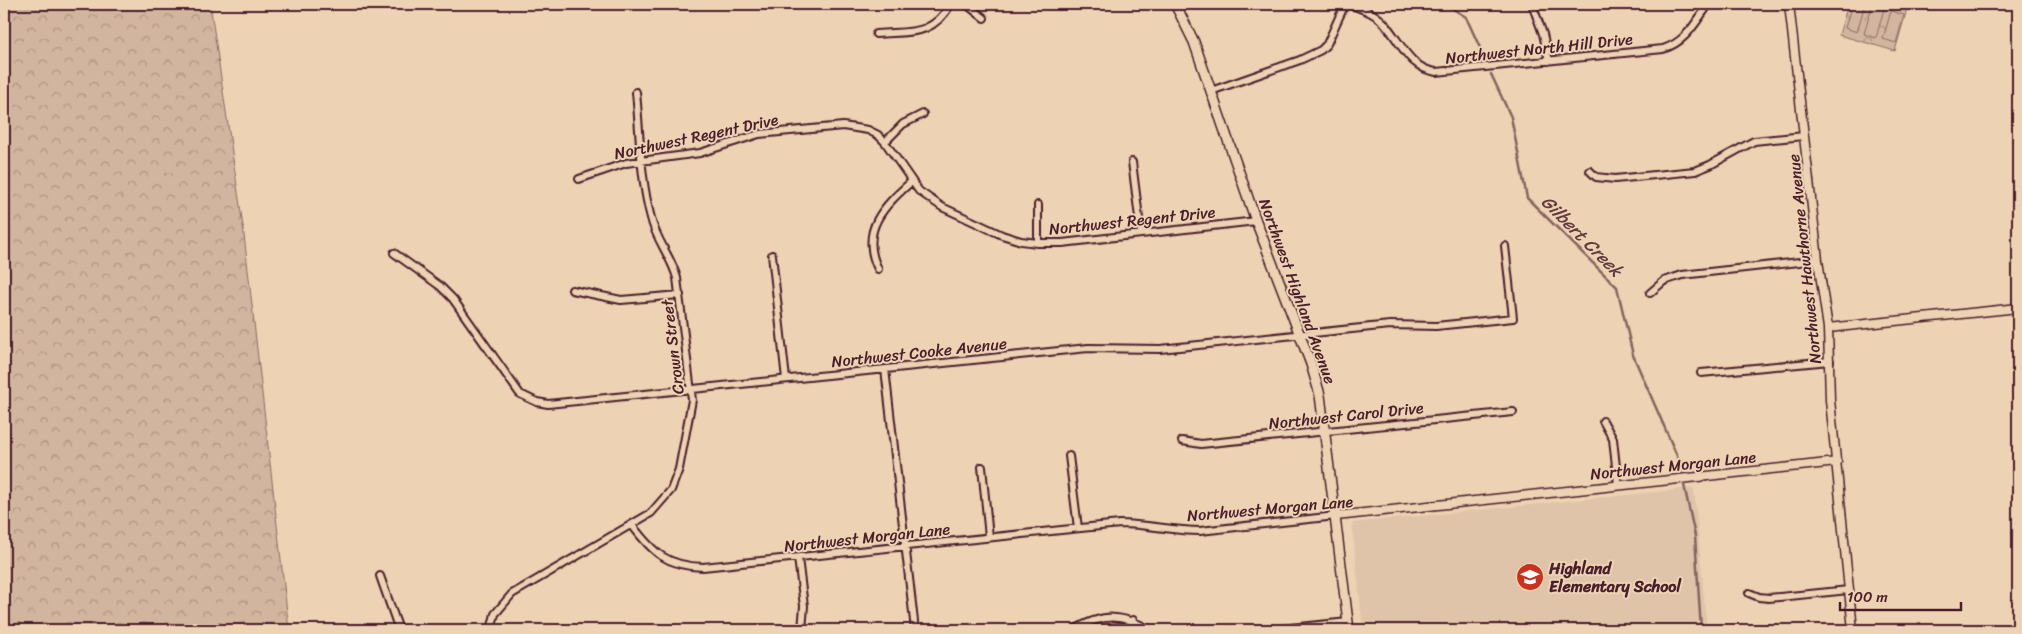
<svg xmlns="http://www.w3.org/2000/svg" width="2022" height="634" font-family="Sriracha,sans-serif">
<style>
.built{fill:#dfc4a9}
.forest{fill:url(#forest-crowns);stroke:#8e6a64}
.pitch{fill:#d2b59e;stroke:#8e6a64}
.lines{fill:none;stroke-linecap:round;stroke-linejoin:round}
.stream{stroke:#87625e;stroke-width:2.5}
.minor-casing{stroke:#4a1f2b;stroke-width:10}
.tertiary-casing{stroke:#4a1f2b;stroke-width:11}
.secondary-casing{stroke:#4a1f2b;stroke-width:12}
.minor{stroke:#edd3b4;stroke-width:6}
.tertiary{stroke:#edd3b4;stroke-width:8}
.secondary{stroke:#edd3b4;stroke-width:9}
.labels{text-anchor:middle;stroke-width:4;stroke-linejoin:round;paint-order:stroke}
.street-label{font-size:16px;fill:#4a1f2b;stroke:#edd3b4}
.poi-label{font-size:16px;font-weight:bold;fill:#4a1f2b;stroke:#edd3b4;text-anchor:start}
.water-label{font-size:18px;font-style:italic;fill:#633b40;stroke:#edd3b4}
</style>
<defs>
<pattern id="forest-crowns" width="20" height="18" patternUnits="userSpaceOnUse" patternTransform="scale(1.25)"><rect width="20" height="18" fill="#d2b59e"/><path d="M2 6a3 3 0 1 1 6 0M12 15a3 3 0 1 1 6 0" fill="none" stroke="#ac9381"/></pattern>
</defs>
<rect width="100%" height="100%" fill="#edd3b4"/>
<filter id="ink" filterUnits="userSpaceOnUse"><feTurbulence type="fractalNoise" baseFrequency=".02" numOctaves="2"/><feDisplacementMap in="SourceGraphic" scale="10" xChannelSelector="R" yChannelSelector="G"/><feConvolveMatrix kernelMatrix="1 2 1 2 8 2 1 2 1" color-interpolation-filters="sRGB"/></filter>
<g filter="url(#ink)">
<path class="built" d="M1694,488l13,142h-344l-11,-107z"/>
<path class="forest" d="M4,4h206l33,222 46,404h-285z
M1848,4h42l17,5 -12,42 -56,-16z"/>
<path class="pitch" d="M1852,4h13l-8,28 -12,-4z
M1872,6l12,3 -8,29 -12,-4z
M1891,11l13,4 -8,28 -13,-4z"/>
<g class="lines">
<path class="stream" d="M1445,4l21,13 20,44
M1491,74l20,43 16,81 90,89 16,68 44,101 4,16
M1684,485l11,51 6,94"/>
<g class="minor-casing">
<path id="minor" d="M966,4l18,14
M1348,4c12,4 26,8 35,18 18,19 25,46 53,50l227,-23c23,-7 32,-26 46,-45
M1532,4l11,30 6,27
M876,34c35,-3 55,3 75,-30
M1211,91l89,-31 21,-10 6,-6 18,-40
M885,142l18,-18 20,-10
M1132,162l9,72
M1590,171l6,6 19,2 80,-8 15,-6 44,-24 50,-5
M579,179l47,-16 74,-10 59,-19 84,-8 25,4 10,5 7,7 34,49 23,16 60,28 19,6 17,2h24l194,-22
M1038,243v-38
M394,253l46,33 13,13 67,95 17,8 11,2 540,-56 72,1 230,-24 46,1 77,-8 -8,-72
M772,255l14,124
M878,269c-19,-39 6,-63 33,-87
M572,290l49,10 59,-5
M1650,293l14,-12 18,-6 136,-15
M885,369l30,261
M1701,373l129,-12
M1603,421l10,18 5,46
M1182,441l19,3 312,-32
M1069,456l9,72
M982,467l7,70
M632,525c21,28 35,41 71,42l417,-43c27,0 53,7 80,7l136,-15
M798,558l6,48 -2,24
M380,576l19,54
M1749,593l10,4 10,1 80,-8
M491,630l4,-16 17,-20 139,-81 20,-23 8,-21 13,-69 -15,-122c-6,-22 -21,-38 -26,-60 -11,-40 -11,-85 -15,-126
M1074,630c30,-17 47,-16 77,0
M1131,630l2,-10
M1271,630l77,-8"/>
</g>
<g class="tertiary-casing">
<path id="tertiary" d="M1789,4l29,256 10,68 2,72 23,230
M1828,328l190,-20
M1336,516l501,-54"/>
</g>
<g class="secondary-casing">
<path id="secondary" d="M1175,4l19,38 62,179 55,143 9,31 29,235"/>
</g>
<use href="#minor" class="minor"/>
<use href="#tertiary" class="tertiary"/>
<use href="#secondary" class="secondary"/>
</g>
</g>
<defs>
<g id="school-disc" transform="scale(1.4375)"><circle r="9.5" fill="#c8321e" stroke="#edd3b4"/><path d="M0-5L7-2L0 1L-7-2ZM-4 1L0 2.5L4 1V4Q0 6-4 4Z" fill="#fff"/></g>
</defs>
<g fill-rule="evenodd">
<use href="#school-disc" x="1530" y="577"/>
</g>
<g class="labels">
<g class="street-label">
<text transform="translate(1539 48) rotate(-6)" y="6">Northwest North Hill Drive</text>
<text transform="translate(696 136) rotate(-12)" y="6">Northwest Regent Drive</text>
<text transform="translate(1132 220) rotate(-6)" y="6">Northwest Regent Drive</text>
<text transform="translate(1804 259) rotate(-96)" y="6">Northwest Hawthorne Avenue</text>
<text transform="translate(1298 291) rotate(70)" y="6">Northwest Highland Avenue</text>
<text transform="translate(672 347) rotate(-97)" y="6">Crown Street</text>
<text transform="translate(919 352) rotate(-6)" y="6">Northwest Cooke Avenue</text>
<text transform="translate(1346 415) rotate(-6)" y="6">Northwest Carol Drive</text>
<text transform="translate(1673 465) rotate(-6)" y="6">Northwest Morgan Lane</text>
<text transform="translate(1270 508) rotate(-5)" y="6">Northwest Morgan Lane</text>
<text transform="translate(867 537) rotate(-6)" y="6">Northwest Morgan Lane</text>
</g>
<g class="poi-label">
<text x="1549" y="574">Highland<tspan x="1549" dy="18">Elementary School</tspan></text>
</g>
<g class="water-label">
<text transform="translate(1582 236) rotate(45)" y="6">Gilbert Creek</text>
</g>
</g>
<rect width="2022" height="634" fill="none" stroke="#edd3b4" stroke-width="20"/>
<rect x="10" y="10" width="2002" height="614" fill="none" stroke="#4a1f2b" stroke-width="2" filter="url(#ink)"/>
<path d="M1840 602v8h121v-8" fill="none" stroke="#4a1f2b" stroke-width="2.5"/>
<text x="1847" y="602" font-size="15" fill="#4a1f2b" stroke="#edd3b4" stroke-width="4" paint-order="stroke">100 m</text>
</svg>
